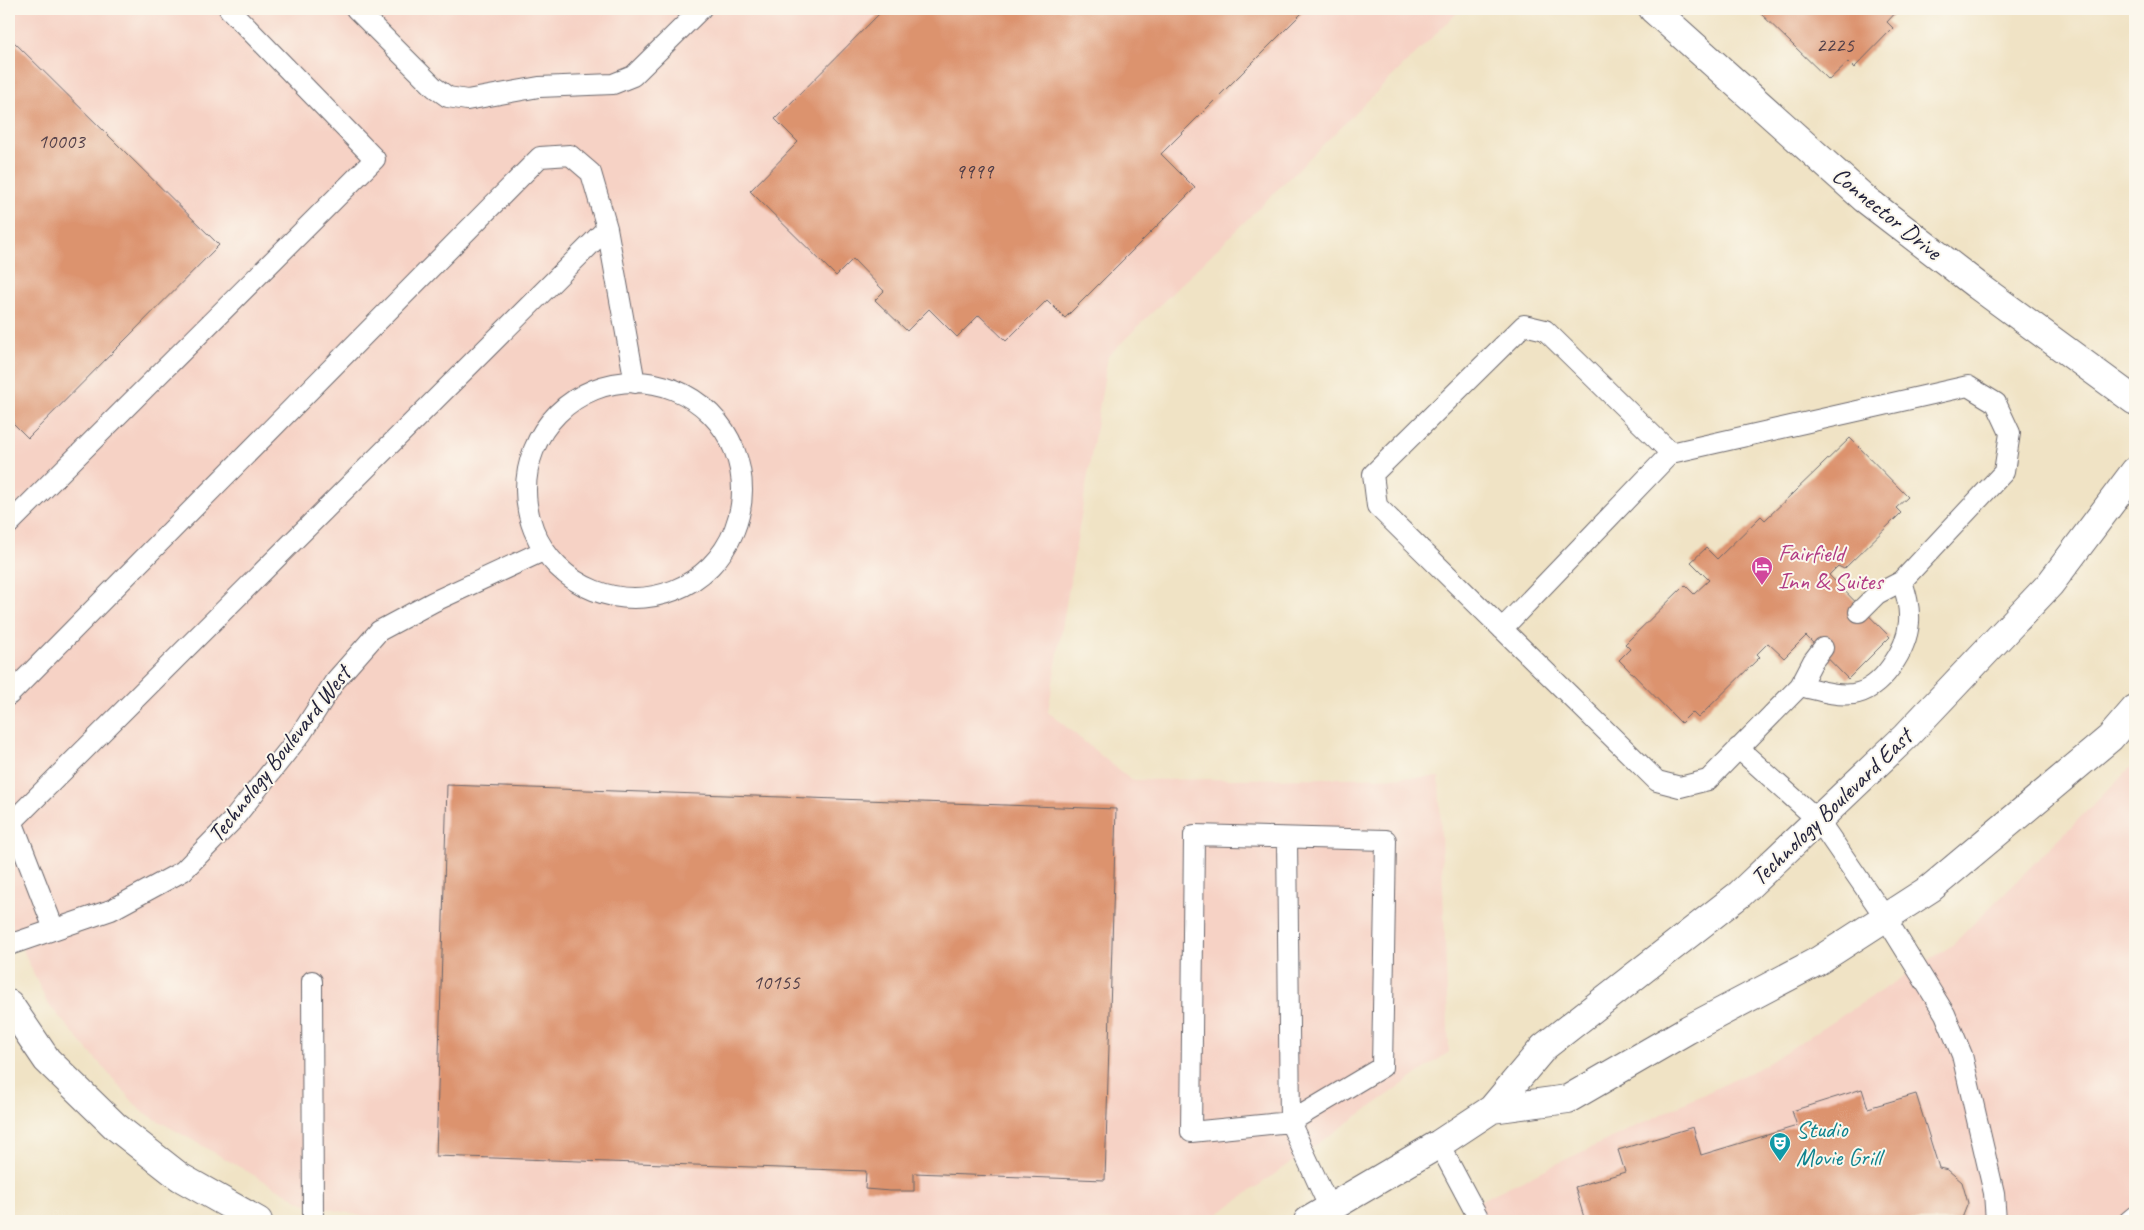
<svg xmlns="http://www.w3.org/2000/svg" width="2144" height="1230" font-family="Caveat,sans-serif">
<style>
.built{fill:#f6d2c5}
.building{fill:#dc936e}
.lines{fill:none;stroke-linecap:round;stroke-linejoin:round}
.lane-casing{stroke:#6a666b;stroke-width:22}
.street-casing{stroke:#6a666b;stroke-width:30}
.lane{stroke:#fff;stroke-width:20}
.street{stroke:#fff;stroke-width:28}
.labels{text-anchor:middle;stroke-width:4;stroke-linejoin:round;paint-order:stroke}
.number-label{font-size:21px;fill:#503e48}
.street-label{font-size:24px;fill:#22223b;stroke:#fbf7ec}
.hotel-label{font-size:24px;fill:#b23c85;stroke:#fbf7ec;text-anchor:start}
.culture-label{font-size:24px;fill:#0d838f;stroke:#fbf7ec;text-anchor:start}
</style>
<rect width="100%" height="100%" fill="#fbf7ec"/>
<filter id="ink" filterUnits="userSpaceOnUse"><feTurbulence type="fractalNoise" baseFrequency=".02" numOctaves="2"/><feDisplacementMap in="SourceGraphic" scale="10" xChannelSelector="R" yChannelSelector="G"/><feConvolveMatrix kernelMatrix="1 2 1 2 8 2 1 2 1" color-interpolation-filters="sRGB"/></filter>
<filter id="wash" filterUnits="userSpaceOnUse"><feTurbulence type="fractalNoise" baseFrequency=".0096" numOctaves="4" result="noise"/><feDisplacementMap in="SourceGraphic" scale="20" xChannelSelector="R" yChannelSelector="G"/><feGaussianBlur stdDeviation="1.12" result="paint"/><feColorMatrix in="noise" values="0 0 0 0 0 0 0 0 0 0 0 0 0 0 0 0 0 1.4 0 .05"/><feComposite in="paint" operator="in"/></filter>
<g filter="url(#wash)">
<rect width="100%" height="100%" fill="#f0e3c5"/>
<path class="built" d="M9,9h1452l-353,347 -60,356 83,68 308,-3 10,275 -241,169h-824l-81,-18 -162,-92 -94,-108 -38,-84z
M2135,763v458h-690l42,-24 278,-132 186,-119z"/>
<g id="blocks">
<path class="building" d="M884,9h422l-145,145 34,34 -130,130 -18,-18 -41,41 -27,-26 -22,22 -28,-28 -22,22 -32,-31 9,-9 -31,-32 -17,17 -86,-85 48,-49 -23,-23z
M1749,9h150l-12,13 6,6 -39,40 -6,-6 -19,18 -72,-70 -3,3z
M9,37l210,208 -191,193 -19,-19z
M1850,438l58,59 -12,11 5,5 -57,56 -6,-3 -9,9 61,62 -42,42 -42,-43 -22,22 -16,-15 -11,11 3,3 -62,61 -6,-6 -11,11 -62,-63 11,-11 -5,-5 60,-59 9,9 15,-14 -18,-18 15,-14 11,11 44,-43 4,4z
M447,785l669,24 -11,371 -191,-7v18h-24l-25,-2 1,-18 -430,-15z
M1862,1089l6,19 48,-14 23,74 9,2 14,12 6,21 -6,15 -4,3h-373l-10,-34 50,-15 -7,-22 75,-23 8,28 96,-29 -5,-15z"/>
</g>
</g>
<g filter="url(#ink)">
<use href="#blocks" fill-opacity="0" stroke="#6a666b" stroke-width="1"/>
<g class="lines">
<g class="lane-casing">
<path id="lane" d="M356,9l78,78 14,10 19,3 72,-13 74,-3 20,-8 68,-67
M526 490a108 108 0 1 1 216 0a108 108 0 1 1-216 0Z
M9,524l366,-365 -146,-150
M1859,612l18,-18 25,-13
M1502,629l169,-176 297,-67 28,17 14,30 -6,39 -102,109c4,13 8,26 7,41 -2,27 -27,68 -56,72 -19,2 -35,-4 -53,-8l-92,94 -28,7 -23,-6 -280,-275 -4,-32 151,-149 21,5 126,123
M1800,686l13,-25 10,-13
M9,695l531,-538 30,-2 21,18 16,55 28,155
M1738,748l81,73 66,96 60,97 17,41 32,138 2,28
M9,813l45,116
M12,822l595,-594
M1194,835l192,5 -4,227 -92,55 -99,10z
M1287,838l3,284 40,87
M9,945l102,-35 72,-39 49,-50 69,-87 34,-53 44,-50 54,-29 110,-51
M312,981l1,240
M1439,1144l41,77
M2129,1221l6,-5"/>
</g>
<g class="street-casing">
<path id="street" d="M1653,9l212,190 113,87 157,115
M9,1004l38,56 68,66 65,51 78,44
M1492,1109l76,-10 121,-70 129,-68 113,-73 179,-150 25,-29
M1308,1221l131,-77 53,-35 52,-62 196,-153 165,-157 145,-153 85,-113"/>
</g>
<use href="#lane" class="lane"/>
<use href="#street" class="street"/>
</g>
</g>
<defs>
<g id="hotel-pin" transform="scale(1.125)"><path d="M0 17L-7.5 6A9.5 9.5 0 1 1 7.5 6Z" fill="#d1479c" stroke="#fbf7ec"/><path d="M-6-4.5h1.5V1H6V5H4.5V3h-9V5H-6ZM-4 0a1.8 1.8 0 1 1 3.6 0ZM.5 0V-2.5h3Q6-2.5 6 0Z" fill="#fff"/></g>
<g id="theatre-pin" transform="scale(1.125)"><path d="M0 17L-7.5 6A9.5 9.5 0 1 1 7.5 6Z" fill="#0f9aa8" stroke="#fbf7ec"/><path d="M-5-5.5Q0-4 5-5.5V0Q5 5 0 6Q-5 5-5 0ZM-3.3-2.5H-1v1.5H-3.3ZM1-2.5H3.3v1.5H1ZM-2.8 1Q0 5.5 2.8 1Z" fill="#fff"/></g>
</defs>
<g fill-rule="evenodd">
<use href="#hotel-pin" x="1762" y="567"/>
<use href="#theatre-pin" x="1780" y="1143"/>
</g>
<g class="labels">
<g class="number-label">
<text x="1835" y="52">2225</text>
<text x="61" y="148">10003</text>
<text x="974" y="178">9999</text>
<text x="776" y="989">10155</text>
</g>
<g class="street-label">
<text transform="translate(1887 213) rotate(39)" y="8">Connector Drive</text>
<text transform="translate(279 754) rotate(-52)" y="8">Technology Boulevard West</text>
<text transform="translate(1831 807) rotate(-44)" y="8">Technology Boulevard East</text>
</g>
<g class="hotel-label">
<text x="1778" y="561">Fairfield<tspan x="1778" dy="28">Inn &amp; Suites</tspan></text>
</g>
<g class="culture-label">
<text x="1796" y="1137">Studio<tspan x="1796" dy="28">Movie Grill</tspan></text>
</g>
</g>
<rect width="2144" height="1230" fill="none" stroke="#fbf7ec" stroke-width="30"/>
</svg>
